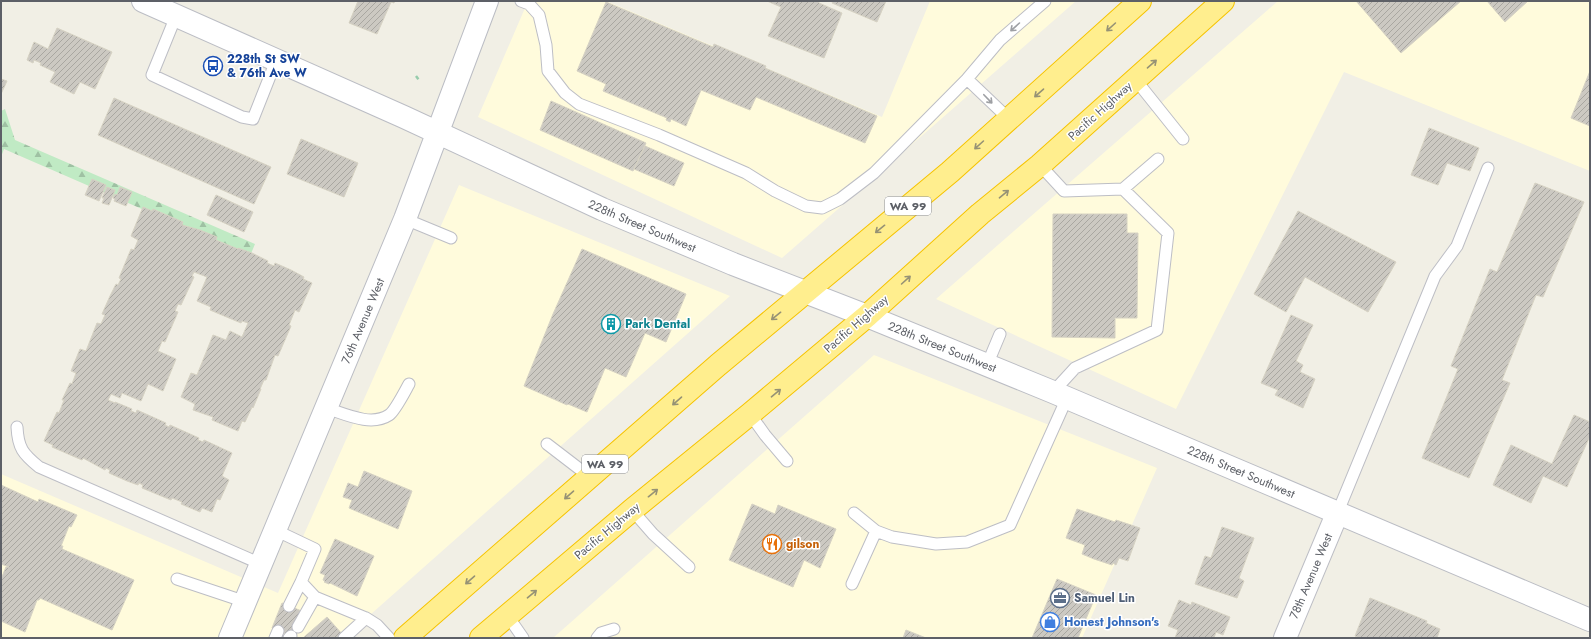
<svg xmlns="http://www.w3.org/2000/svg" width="1591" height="639" font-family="Jost,sans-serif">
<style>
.commercial{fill:#fffbdc}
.forest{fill:url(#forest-firs)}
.building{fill:url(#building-hatch);stroke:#d6d2c3}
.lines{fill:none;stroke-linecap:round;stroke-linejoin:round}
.lane-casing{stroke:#bdbec5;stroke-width:13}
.street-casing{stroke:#bdbec5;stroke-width:24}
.secondary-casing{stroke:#bbbdc4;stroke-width:24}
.highway-casing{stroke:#f6c300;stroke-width:24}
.path{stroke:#97ccac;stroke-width:2.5;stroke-dasharray:4 2;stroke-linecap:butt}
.lane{stroke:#fff;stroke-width:11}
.street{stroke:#fff;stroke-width:22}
.secondary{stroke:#fff;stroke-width:22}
.highway{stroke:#ffee8e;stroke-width:22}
.oneway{stroke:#9ea0a4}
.oneway2{stroke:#969275}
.labels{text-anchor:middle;stroke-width:3;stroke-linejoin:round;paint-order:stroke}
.shield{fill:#fff;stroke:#8e9095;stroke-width:1}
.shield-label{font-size:11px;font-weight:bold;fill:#5d6067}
.transit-label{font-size:12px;font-weight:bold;fill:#164399;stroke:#fff;text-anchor:start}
.street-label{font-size:12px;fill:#5d6067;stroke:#fff}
.culture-label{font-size:12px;font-weight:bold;fill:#0d838f;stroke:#fff;text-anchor:start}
.food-label{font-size:12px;font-weight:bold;fill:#c56008;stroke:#fff;text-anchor:start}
.service-label{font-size:12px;font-weight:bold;fill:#4e5e75;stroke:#fff;text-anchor:start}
.shop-label{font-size:12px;font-weight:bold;fill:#366cbe;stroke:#fff;text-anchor:start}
</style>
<defs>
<pattern id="forest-firs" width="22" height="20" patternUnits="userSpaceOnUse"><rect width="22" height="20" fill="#c0eac4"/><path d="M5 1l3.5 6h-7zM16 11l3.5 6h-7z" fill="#9fc1a3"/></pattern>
<pattern id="building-hatch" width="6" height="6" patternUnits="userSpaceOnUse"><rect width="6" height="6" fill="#ccc9c2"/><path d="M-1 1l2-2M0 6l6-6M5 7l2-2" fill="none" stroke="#a9a7a1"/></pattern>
</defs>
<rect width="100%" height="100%" fill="#f1efe5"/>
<path class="commercial" d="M528,1h78l276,116 48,-116h146l-294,257 -304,-141z
M1278,1h312v170l-246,-99 -168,337 -240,-110z
M459,185l271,111 -386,342h-343v-164l277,119z
M874,355l283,113 -75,170h-529z"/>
<path class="forest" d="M5,109l10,31 240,104 -5,12 -246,-107 -3,8v-46z"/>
<path class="building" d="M358,1h37l-1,2 -3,-1 -14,32 -28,-11z
M767,1h52v2l23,10 -18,45 -56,-22 13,-29z
M833,1h53l-9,21 -45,-19z
M1356,1h105l-60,52z
M1487,1h41l-23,21z
M606,2l107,45 1,-3 52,22 -1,2 112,48 -12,27 -109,-46 -6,13 -49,-20 -15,36 -15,-7 -1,3 -4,-2 1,-2 -64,-27 3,-7 -29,-13z
M57,28l55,24 -17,37 -15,-7 -6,12 -24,-12 5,-10 -15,-7 1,-2 -7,-3 -1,3 -6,-3 7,-18 14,7z
M1590,71v55l-19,-8z
M1,79l6,2 -6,13z
M114,98l157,69 -17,37 -156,-69z
M551,101l95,42 -13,28 -93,-41z
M1429,128l50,20 -9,23 -23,-8 -9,22 -27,-10z
M301,139l57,24 -14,34 -57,-23z
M645,146l39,17 -10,23 -40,-17z
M92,179l14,6 -7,16 -14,-6z
M1535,183l49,19 -41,95 -7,-2 -34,85 8,3 -41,95 -47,-20 36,-89 -7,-3 39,-97 7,3z
M107,187l8,3 -6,15 -7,-2 2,-5h-2z
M120,187l12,5 -6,14 -12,-5 1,-2 -2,-1 2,-4 2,1z
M216,195l37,17 -9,20 -37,-17z
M143,207l9,4 1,-2 30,13 -1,3 18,5 17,7 -1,3 22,9v-1l14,5 16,8 -1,2 7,3 1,-3 16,7 13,7 -1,2 9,4 -13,29 -4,-2 -6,15 2,1 -13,30 -3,-1 -9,25h-2l-4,9h1l-8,19 -1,-1 -7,15 -3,-1 -4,10 -26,-11 1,-3 -20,-7 2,-6 -14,-7 10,-24 6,2 16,-40 13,5 4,-9 12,6 6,-14 -6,-2 -1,2 -12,-5 -19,-8 1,-3 -14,-6 10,-24 -13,-5 -2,4 2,1 -13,28 -3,-1 -3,7 3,1 -13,30 -3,-1 -4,10 18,8 -13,32 -15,-7 -7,17 -19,-8 -2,5 -9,-4 -3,6 7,3v-1l17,7 -1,2 5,2 1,-3 29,13 -1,2 4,2 1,-2 29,13 -1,2 5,2 1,-2 28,13 -10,23 7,4 -9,20 -3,-1 -5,13 -10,-4 -2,4 -19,-8 1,-2 -10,-4 -1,2 -29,-12 1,-3 -4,-2 -1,2 -11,-4 -18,-8 1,-3 -4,-2 -1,2 -22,-12 -1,2 -30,-13 1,-2 -9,-4 13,-29 2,1 5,-13h-2l8,-17 2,1 4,-11 -5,-2 9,-22 6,2 11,-28 4,1 4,-9 -3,-1 8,-18 6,-12 2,1 3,-6 -2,-1 12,-29 3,1 4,-10 -7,-4z
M1298,211l98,51 -28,50 -63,-35 -19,35 -32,-18z
M1053,214h74v19h11l-1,85h-22v20l-63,-1z
M582,249l104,45 -20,48 -21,-9 -19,44 -21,-9 -18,44 -19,-8 -1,1 -43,-19 29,-72z
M1291,315l22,10 -17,36 7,4 -3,7 15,7 -12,29 -28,-13 3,-5 -17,-7z
M1574,415l16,7v14l-23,51 -24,-11 -12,27 -38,-18 18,-40 41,19z
M364,471l48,20 -14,38 -49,-21 3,-8 -9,-3 5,-14 10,4z
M1,485l37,17 1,-3 38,16 -6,12 -2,-1 -8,20h2l-1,3 72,31 -22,50 -72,-32 -1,2h-2l-12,32 -24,-11v-42l5,-12h3l-8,-3z
M752,504l23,10 3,-9 58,24 -16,39 -16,-8 -11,27 -64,-27z
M1077,509l38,13 1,-2 24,8 -12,33 -9,-3 -3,7 -3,-2 -1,2 -18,-6 -12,-5 3,-9 -19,-7z
M1222,527l32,11 -15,40 5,3 -7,17 -42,-14 10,-28 6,2z
M335,539l39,17 -17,40 -27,-13 -1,1 -5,-2 1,-1 -2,-1 2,-5 -5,-2z
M1057,579l39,16 -18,43h-46z
M1370,598l57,23 -1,2 14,6 -3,9h-78l-4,-2z
M1179,600l12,5 1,-3 38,15 -7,18 -7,-3 -2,6h-39l3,-8 -10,-4z
M282,603l22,9 -10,25 -22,-9z
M327,617l16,18 -3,3h-37z
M906,630l20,8h-23z"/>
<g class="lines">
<g class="lane-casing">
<path id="lane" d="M521,1l8,3 10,11 7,30 2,26 17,22 14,11 80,31 87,38 29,18 31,15 16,2 18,-9 34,-26 93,-94 33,-39 45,-39
M176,16l-24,59 90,42 11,2 23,-58
M967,79l42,40
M1135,79l48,60
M1040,165l24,26 59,-2 35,-30
M405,219l46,19
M987,365l13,-31
M1053,392l22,-24 82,-38 11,-97 -45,-44
M326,408c19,6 45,19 63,7 6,-4 16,-24 20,-31
M750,414l15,21 22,26
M17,427c1,21 6,27 22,40l222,97
M547,444l43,33
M632,510l21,24 36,33
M854,513l22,18 16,6 44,7 31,-2 43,-17 57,-127
M1337,514l98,-238 22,-30 31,-78
M275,530l40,19 -14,33 14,15 51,21
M177,579l69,23
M852,584l24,-53
M289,606l12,-24
M507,615l16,23
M298,627l17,-30
M275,638l3,-7
M289,638l2,-2
M344,638l22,-20 11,7 12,13
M597,638l4,-5 13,-4"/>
</g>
<g class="street-casing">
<path id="street" d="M1285,638l52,-124"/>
</g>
<g class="secondary-casing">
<path id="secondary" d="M143,1l261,116 198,92 131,55 134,52 186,76 537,228
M230,638l175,-419 82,-218"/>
</g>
<g class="highway-casing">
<path id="highway" d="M405,638l313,-273 232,-193 190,-171
M481,638l151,-128 118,-96 117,-98 113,-102 60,-49 183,-164"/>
</g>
<path class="path" d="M416,76l3,4"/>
<use href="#lane" class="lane"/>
<use href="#street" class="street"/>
<use href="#secondary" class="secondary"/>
<use href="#highway" class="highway"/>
</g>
<defs><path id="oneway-shaft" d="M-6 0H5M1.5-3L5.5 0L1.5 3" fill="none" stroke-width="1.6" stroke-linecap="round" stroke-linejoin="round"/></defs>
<g class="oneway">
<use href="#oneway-shaft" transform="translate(1015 27) rotate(138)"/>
<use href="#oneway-shaft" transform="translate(988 99) rotate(46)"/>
</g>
<g class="oneway2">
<use href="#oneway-shaft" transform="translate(1111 27) rotate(138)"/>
<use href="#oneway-shaft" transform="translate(1152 64) rotate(-41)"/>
<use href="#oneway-shaft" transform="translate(1039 93) rotate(139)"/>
<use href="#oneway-shaft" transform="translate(979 145) rotate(138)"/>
<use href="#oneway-shaft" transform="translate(1004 194) rotate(-40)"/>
<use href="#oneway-shaft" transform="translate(880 229) rotate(141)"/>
<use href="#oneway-shaft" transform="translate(906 280) rotate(-42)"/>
<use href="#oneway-shaft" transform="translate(776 316) rotate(141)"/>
<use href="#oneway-shaft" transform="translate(776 393) rotate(-40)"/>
<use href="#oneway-shaft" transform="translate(677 401) rotate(139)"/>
<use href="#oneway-shaft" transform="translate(653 493) rotate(-39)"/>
<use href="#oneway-shaft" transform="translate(569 495) rotate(139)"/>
<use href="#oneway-shaft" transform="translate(470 580) rotate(139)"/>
<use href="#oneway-shaft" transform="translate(532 594) rotate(-40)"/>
</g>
<defs>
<g id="bus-ring" transform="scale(1)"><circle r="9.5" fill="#fff" stroke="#1a4fb4" stroke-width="1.5"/><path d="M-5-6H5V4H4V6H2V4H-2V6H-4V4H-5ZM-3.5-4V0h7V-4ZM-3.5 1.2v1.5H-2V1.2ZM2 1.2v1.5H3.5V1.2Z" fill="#1a4fb4"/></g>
<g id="building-ring" transform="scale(1)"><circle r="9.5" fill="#fff" stroke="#0f9aa8" stroke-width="1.5"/><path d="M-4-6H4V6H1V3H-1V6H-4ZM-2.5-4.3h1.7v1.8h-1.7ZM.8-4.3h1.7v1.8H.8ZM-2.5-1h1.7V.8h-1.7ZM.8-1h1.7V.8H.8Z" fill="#0f9aa8"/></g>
<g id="restaurant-ring" transform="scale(1)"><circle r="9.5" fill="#fff" stroke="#e8710a" stroke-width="1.5"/><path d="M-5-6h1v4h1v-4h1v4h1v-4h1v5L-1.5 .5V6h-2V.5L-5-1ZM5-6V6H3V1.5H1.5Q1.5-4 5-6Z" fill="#e8710a"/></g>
<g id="office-ring" transform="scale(1)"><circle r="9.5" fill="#fff" stroke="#5c6f8a" stroke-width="1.5"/><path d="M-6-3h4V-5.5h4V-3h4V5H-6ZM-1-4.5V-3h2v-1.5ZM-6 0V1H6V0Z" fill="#5c6f8a"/></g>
<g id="shop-ring" transform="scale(1)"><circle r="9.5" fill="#fff" stroke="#3f7fe0" stroke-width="1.5"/><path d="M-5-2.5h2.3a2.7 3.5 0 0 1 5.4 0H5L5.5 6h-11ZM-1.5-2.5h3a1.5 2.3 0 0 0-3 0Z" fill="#3f7fe0"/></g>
</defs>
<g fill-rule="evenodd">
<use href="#bus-ring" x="213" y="66"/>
<use href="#building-ring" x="611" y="324"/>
<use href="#restaurant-ring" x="772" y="544"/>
<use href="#office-ring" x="1060" y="598"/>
<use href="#shop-ring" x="1050" y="622"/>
</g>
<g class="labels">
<g class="shield">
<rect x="885" y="197" width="46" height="18" rx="3"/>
<rect x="582" y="455" width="46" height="18" rx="3"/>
</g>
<g class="shield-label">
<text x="908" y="210">WA 99</text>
<text x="605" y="468">WA 99</text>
</g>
<g class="transit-label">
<text x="227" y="63">228th St SW<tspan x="227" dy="14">&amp; 76th Ave W</tspan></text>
</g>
<g class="street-label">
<text transform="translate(1100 111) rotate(-42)" y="4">Pacific Highway</text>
<text transform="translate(642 226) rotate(23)" y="4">228th Street Southwest</text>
<text transform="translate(363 321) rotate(-67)" y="4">76th Avenue West</text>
<text transform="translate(856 324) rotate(-41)" y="4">Pacific Highway</text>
<text transform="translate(942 347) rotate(22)" y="4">228th Street Southwest</text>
<text transform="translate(1241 472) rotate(23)" y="4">228th Street Southwest</text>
<text transform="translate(607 531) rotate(-40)" y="4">Pacific Highway</text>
<text transform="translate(1311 576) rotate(-67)" y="4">78th Avenue West</text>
</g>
<g class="culture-label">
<text x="625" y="328">Park Dental</text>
</g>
<g class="food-label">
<text x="786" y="548">gilson</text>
</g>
<g class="service-label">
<text x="1074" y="602">Samuel Lin</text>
</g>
<g class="shop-label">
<text x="1064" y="626">Honest Johnson's</text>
</g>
</g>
<rect width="1591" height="639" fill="none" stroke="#5d6067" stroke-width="4"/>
</svg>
